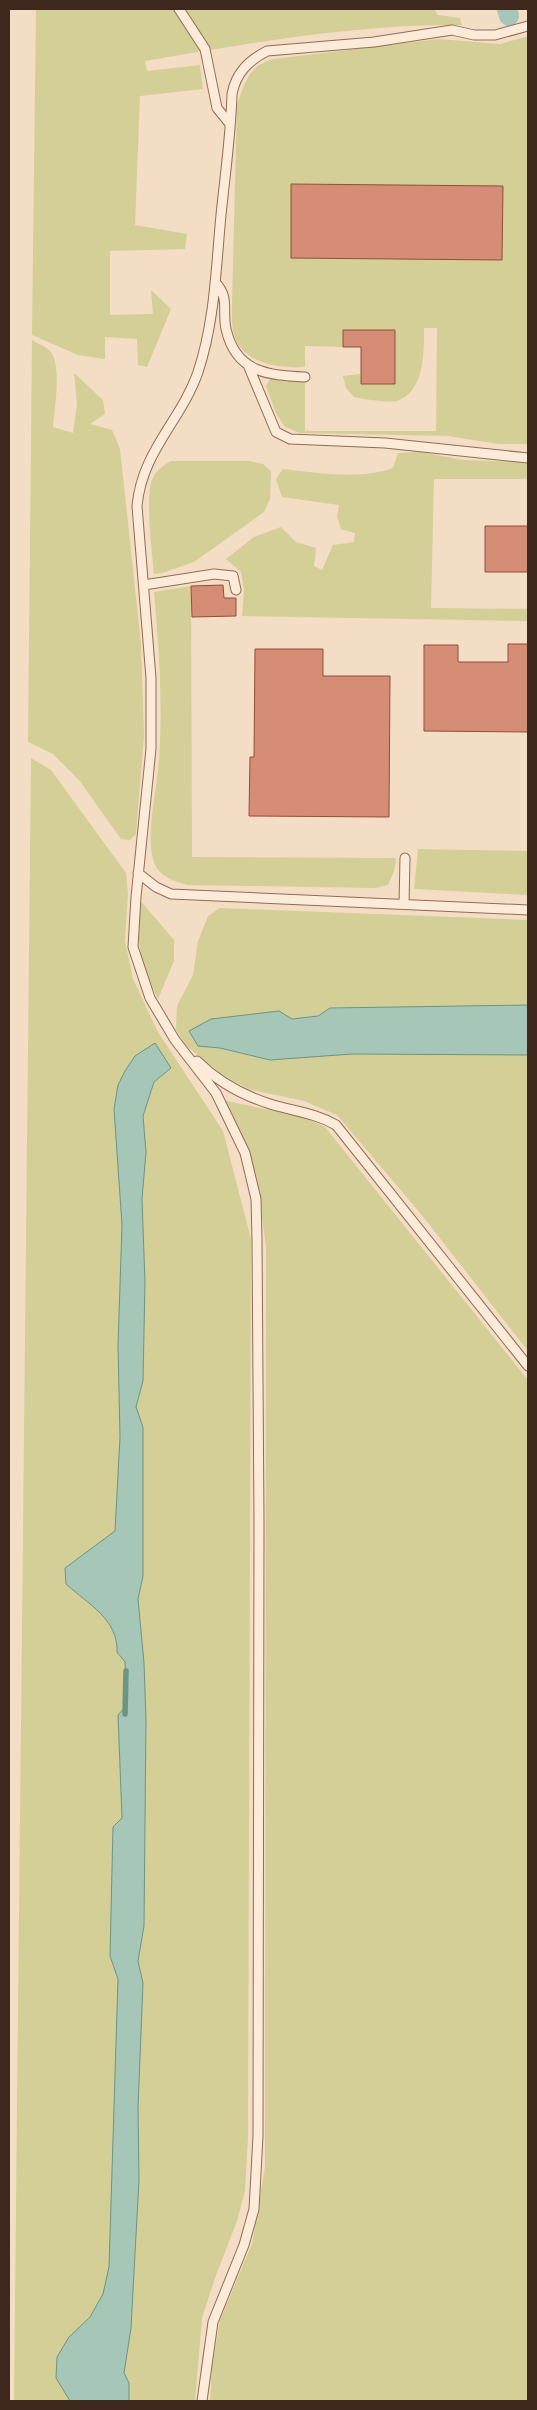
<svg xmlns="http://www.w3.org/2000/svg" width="537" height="2410" font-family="'Playfair Display',serif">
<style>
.green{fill:#d3cf96}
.water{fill:#a6c6b7;stroke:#6b9584}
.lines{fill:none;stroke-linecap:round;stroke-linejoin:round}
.stream{stroke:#6b9584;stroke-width:5.5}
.canal{stroke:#a6c6b7;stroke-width:20}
.building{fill:#d58d75;stroke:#924e3a}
.lane-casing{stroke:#906c57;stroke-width:11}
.lane{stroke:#fcebd8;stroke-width:9}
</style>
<rect width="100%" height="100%" fill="#f3ddc4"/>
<path class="green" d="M36,9h398l4,6 22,3 2,7c-106,-1 -212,18 -317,36l2,10 53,-6 3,24 -63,7 -5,129 52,9 -2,15 -75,2v64l43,-1 -2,-24 20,19 -24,58 -9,-2 -1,-26 -32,-2v22l-27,-4 -46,-20z
M528,36v408h-29l-51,-8 -148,-3 -15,-6 -9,-14 -10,-27 7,-12 32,8v49h131l1,-103h-13c0,23 1,64 -27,73 -9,2 -32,-2 -43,-4l-8,-9 -3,-12 17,-2 1,10h34v-54l-52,17 -38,-1v21c-22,1 -54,-2 -67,-23 -7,-10 -6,-27 -6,-39l5,-200c8,-22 11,-40 37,-46l165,-20 61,5z
M32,340c5,3 13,6 17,10 14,13 5,59 4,77l20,6 4,-29 -3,-31 29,27 2,14 -15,10 22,6 8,19 21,195 3,91 -8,99 -6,6 -9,-1 -42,-59 -26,-26 -25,-12z
M420,452l44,8 64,2v17h-94l-3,129 97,1v12l-286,-5 2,-26 -3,-18 -15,-13 28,-22 27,-10 15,15 20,6 -2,18 8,4 11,-25 21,-3 1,-9 -14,-4 -4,-12 2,-12 -57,-8 -6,-18 7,-10c35,4 76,11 110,-1l5,-15z
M171,461h79l13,3 8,7 -1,28 -6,13 -70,50 -32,11 -8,1c-2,-23 -9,-75 -2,-94 4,-10 11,-14 19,-19z
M191,586l1,271 204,1 -2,13 -6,14 -13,3 -188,-3c-15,-5 -30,-9 -34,-26 -7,-26 4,-71 6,-99 4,-56 0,-112 -5,-168z
M31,758l20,12 75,103 2,20 -3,48 8,38 25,53 65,99 28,108 -3,899 -3,53 -8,30 -22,57 -13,40 -7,83h-181z
M418,849l110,2v44l-114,-6z
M139,899l35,41v21l-16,38c-20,-42 -21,-54 -19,-100z
M220,908l308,12v431l-107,-137 -84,-99 -33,-14 -56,-12 -25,-14 -38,-30 -9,-16 1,-23 16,-31 5,-34 10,-25z
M223,1100l83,18 19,9 203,253v1021h-318l2,-33 8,-48 32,-76 13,-77 1,-920 -9,-68 -12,-37z"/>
<path class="water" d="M528,1005v50l-176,-1 -82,6 -50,-12 -22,-2 -9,-15 22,-12 68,-8 13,8 26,-3 12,-8z
M155,1043l16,25 -17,14 -11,34 3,36 -4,47 3,83 -2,99 -7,26 7,20v149l-5,23 6,64 2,57 -2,206 -6,35 5,22 -5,124 1,73 -8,148 -7,45 5,10v18h-59l-14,-23 1,-21 12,-20 21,-20 13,-23 6,-27 9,-288 -8,-23 3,-129 9,-9 -4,-103 9,-10 -2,-43 -8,-10c1,-33 -28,-47 -51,-68l-1,-16 50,-37 5,-94 -2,-91 4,-121 -8,-116 4,-24 7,-14 10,-15z"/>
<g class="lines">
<path class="stream" d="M125,1714l1,-43"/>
<path class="canal" d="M507,9l2,7"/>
</g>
<path class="building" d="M291,184l212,2 -1,74 -211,-2z
M343,330h52v54h-34v-37h-18z
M485,526h43v46h-43z
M223,585l1,13h12v18l-44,1 -1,-31z
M508,644h20v88l-104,-1v-86h34v17h50z
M255,649h68v27h67l-1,141 -140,-1 1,-59h4z"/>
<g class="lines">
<g class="lane-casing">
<path id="lane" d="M179,9l26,40 12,59 13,16
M215,282c15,16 7,27 11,47 10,44 42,46 79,48
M248,365l28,67 14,7 95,4 143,15
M144,585l70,-11 19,2 3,14
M138,873l18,14 15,7 357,16
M404,904l1,-46
M197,1061c20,20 45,34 73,43 23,7 45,9 66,21l192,241
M202,2401l11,-79 31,-77 10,-36 4,-73 1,-614 -2,-283 -1,-40 -11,-46 -29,-60 -41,-53 -25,-42 -17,-51 3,-50 15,-148v-71l-14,-172c5,-55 44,-85 61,-134 17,-51 18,-105 23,-157 4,-40 10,-81 11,-121 4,-21 16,-33 35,-43l107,-9 78,-12 22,5h21l33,-9"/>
</g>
<use href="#lane" class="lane"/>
</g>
<rect width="537" height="2410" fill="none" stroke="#3e281d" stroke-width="20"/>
</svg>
